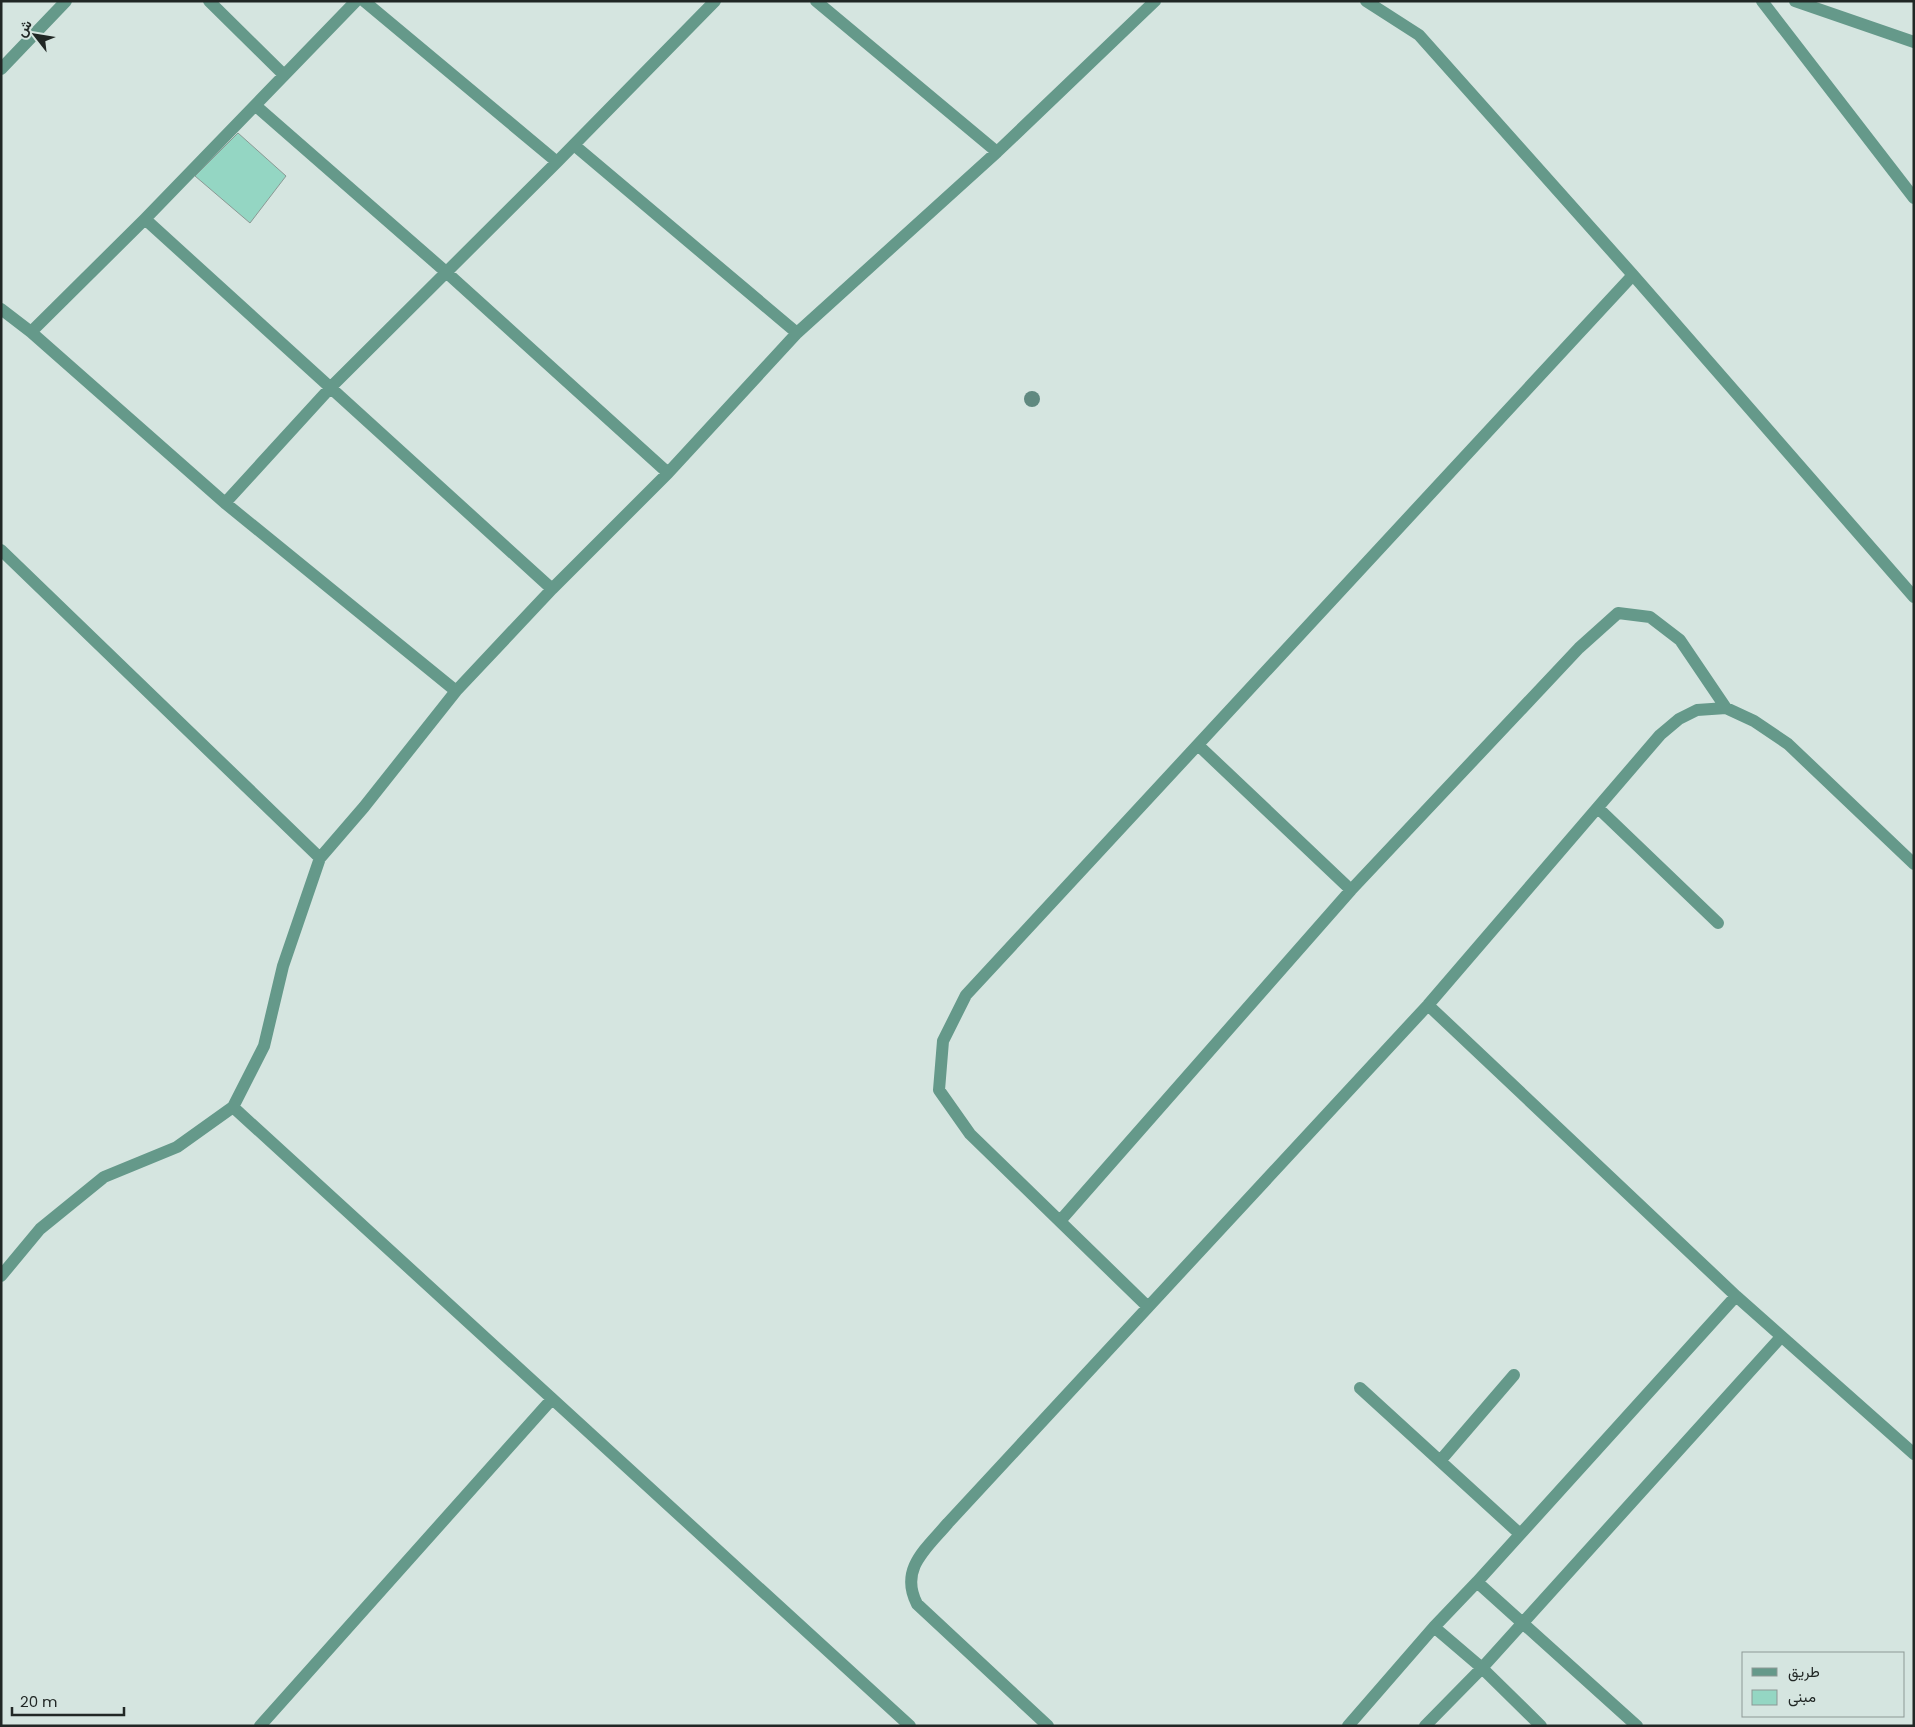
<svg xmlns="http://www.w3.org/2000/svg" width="1915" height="1727" font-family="Poppins,Vazirmatn,sans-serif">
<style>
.building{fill:#94d6c3;stroke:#8a9994}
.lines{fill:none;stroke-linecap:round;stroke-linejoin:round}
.minor{stroke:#65998a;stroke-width:12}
.tree{fill:#608980}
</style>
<rect width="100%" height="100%" fill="#d5e5e0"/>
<path class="building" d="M238,133l48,43 -36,47 -55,-47z"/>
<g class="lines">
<path class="minor" d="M209,1l75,74
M364,1l193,161
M816,1l181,151
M1366,1l53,34 214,240 281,322
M1762,1l152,197
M1795,1l119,41
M1,69l65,-68
M256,106l190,166 222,201
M574,145l223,188
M145,219l407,370
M1,309l30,23 194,171 231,188
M31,332l114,-113 211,-218
M225,503l106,-116 226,-225 158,-161
M1,550l319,308
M1198,745l153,145
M1598,808l120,115
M1428,1005l308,291 178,158
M233,1107l677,619
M1060,1221l291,-331 228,-242 39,-35 32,4 30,23 46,68
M1,1276l39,-47 64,-52 73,-30 56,-40 31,-61 19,-80 37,-108 44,-51 92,-116 96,-102 116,-116 129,-140 200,-181 158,-151
M1148,1307l-178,-173 -31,-44 4,-49 23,-46 667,-720
M1360,1388l160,146
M1440,1461l74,-86
M1477,1582l160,144
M1434,1627l48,41 59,58
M260,1726l292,-327
M1048,1726l-131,-122c-18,-35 9,-55 31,-81l480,-518 232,-270 19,-16 18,-9 29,-2 28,13 34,23 126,120
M1348,1726l86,-99 43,-45 259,-286
M1425,1726l57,-58 299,-331"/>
</g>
<circle class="tree" cx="1032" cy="399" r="8"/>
<rect width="1915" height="1727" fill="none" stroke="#212725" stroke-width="5"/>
<rect x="1742" y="1652" width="162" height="65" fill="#d5e5e0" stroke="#8d9995"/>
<rect x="1752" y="1668" width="25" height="8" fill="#65998a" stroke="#8d9995"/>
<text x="1788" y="1677" font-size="15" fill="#212725">طريق</text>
<rect x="1752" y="1690" width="25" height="15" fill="#94d6c3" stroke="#8d9995"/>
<text x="1788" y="1702" font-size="15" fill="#212725">مبنى</text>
<g transform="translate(35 35) rotate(301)" stroke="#d5e5e0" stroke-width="4" paint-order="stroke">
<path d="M0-4L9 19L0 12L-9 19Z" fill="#212725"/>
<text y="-8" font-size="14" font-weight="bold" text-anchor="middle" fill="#212725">ش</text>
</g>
<path d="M12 1707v8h112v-8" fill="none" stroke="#212725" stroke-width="2.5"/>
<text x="20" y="1707" font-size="15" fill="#212725" stroke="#d5e5e0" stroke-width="4" paint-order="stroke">20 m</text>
</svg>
